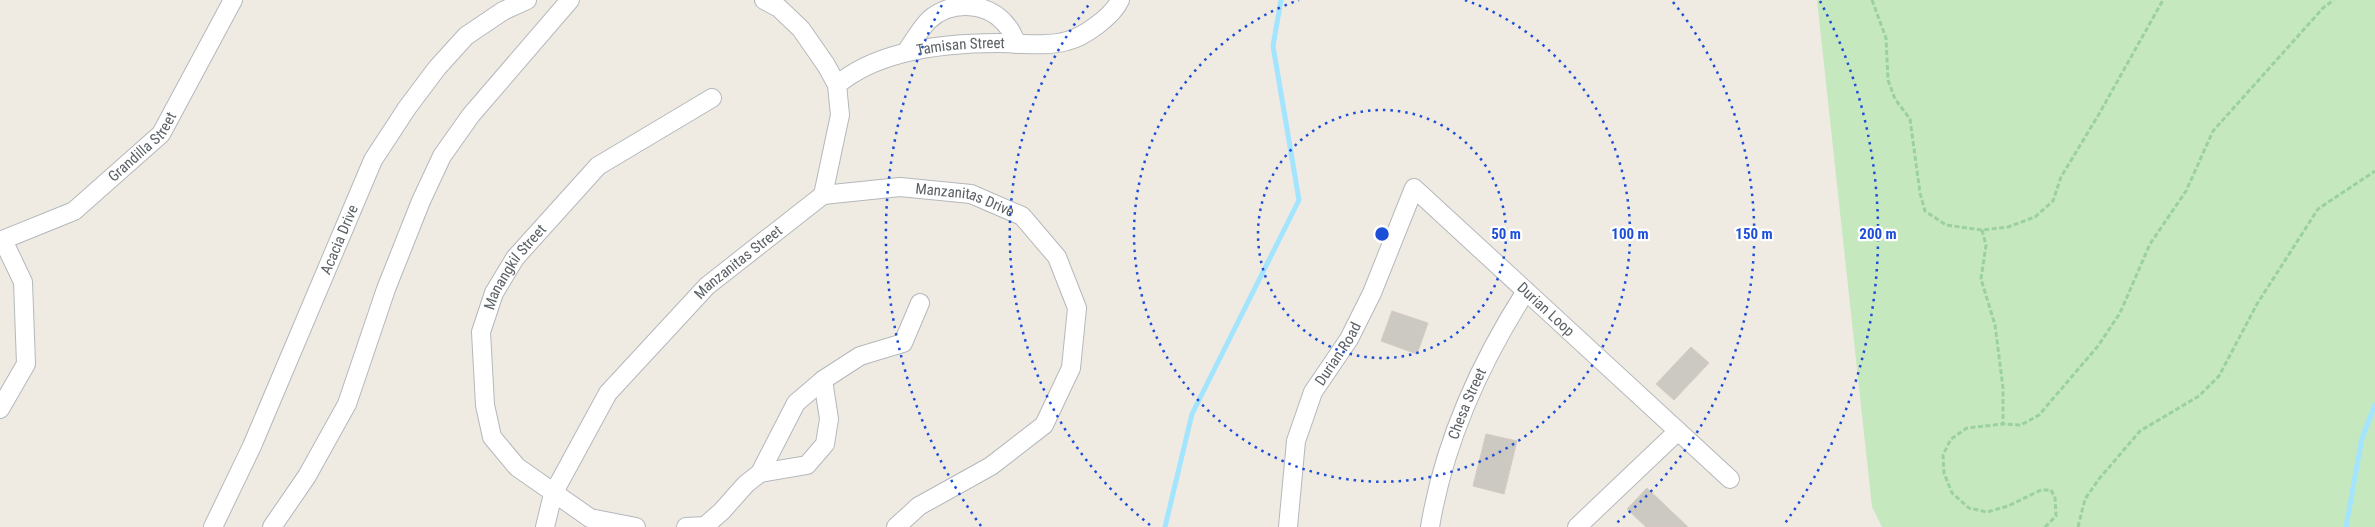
<svg xmlns="http://www.w3.org/2000/svg" width="2375" height="527" font-family="'Roboto Condensed',sans-serif">
<style>
.green{fill:#c5e8bf}
.lines{fill:none;stroke-linecap:round;stroke-linejoin:round}
.stream{stroke:#a3e4ff;stroke-width:5}
.building{fill:#ccc8c2;stroke:#d4cbc1}
.minor-casing{stroke:#b4b8bb;stroke-width:20}
.path{stroke:#9bd0a3;stroke-width:3;stroke-dasharray:5 2.5;stroke-linecap:butt}
.minor{stroke:#fff;stroke-width:18}
.ring{fill:none;stroke:#1d4ed8;stroke-width:2.5;stroke-dasharray:2.5 5}
.labels{text-anchor:middle;stroke-width:4.5;stroke-linejoin:round;paint-order:stroke}
.street-label{font-size:15px;fill:#5b6165;stroke:#fff}
.centre{fill:#1d4ed8;stroke:#fff;stroke-width:2.5}
.ring-label{font-size:15px;text-anchor:middle;font-weight:bold;fill:#1d4ed8;stroke:#fff;stroke-width:4.5;stroke-linejoin:round;paint-order:stroke}
</style>
<rect width="100%" height="100%" fill="#efebe3"/>
<path class="green" d="M1817,0h558v527h-493l-10,-20z"/>
<g class="lines">
<path class="stream" d="M1165,527l27,-113 107,-214 -26,-154 8,-46
M2346,527l16,-89 13,-33"/>
</g>
<path class="building" d="M1392,311l36,12 -11,31 -36,-13z
M1691,347l18,16 -35,37 -18,-16z
M1486,434l31,7 -13,53 -31,-8z
M1647,488l41,39h-42l-19,-18z"/>
<g class="lines">
<g class="minor-casing">
<g id="minor">
<path d="M906,52c7,-10 14,-23 23,-32 22,-20 60,-19 79,7 4,5 6,11 9,17"/>
<path id="s1" d="M837,85c41,-35 110,-42 162,-42 22,0 47,4 68,-2 17,-4 46,-25 53,-41"/>
<path id="s2" d="M823,195l77,-8 71,7 51,22 35,41 20,51 -6,60 -27,57 -53,41 -72,40 -23,21"/>
<path id="s3" d="M0,241l74,-30 87,-77 72,-134"/>
<path d="M0,409l26,-45 -3,-82 -20,-42"/>
<path d="M1678,431l52,48"/>
<path d="M760,473l47,-8 18,-21 4,-25 -6,-39"/>
<path id="s4" d="M213,527l39,-81 121,-286 34,-52 30,-40 29,-32 37,-25 24,-11"/>
<path d="M272,527l35,-51 40,-72 39,-115 35,-88 21,-45 29,-41 99,-115"/>
<path id="s5" d="M545,527l8,-33 55,-101 99,-107 116,-91 17,-80 -3,-30 -11,-20 -25,-36 -22,-21 -15,-8"/>
<path id="s6" d="M636,527l-46,-9 -73,-51 -25,-30 -7,-32 -4,-73 13,-39 21,-35 83,-92 114,-68"/>
<path d="M686,527l19,-1 17,-15 24,-27 14,-11 36,-70 27,-23 37,-24 43,-13 17,-40"/>
<path id="s7" d="M1288,527l8,-86 17,-49 36,-53 23,-46 42,-105 264,243 -101,96"/>
<path id="s8" d="M1430,527c14,-85 50,-164 96,-236"/>
</g>
</g>
<path class="path" d="M1872,0l14,38 2,42 7,19 15,20 10,74 5,18 21,14 36,5 26,-3 27,-10 18,-16 8,-24 38,-63 64,-114
M1982,230l4,15 -5,34 14,46 8,63v36
M2045,527l11,-11 -1,-18 -4,-8h-10l-33,16 -21,6 -18,-4 -17,-15 -8,-20 -1,-18 8,-16 16,-11 36,-4 18,1 18,-10 59,-69 22,-33 30,-69 36,-53 27,-60 111,-124 10,-7
M2078,527l7,-28 14,-20 41,-48 59,-35 20,-20 38,-72 61,-95 57,-38"/>
<use href="#minor" class="minor"/>
</g>
<g class="ring">
<circle cx="1382" cy="234" r="124"/>
<path d="M1465 0A248 248 0 1 1 1299 0"/>
<path d="M1150 525A372 372 0 0 1 1091 2M1673 2A372 372 0 0 1 1614 525"/>
<path d="M981 526A496 496 0 0 1 944 1M1820 1A496 496 0 0 1 1783 526"/>
</g>
<g class="labels">
<g class="street-label">
<text dy="5" stroke="none"><textPath href="#s1" startOffset="132">Tamisan Street</textPath></text>
<text dy="5" stroke="none"><textPath href="#s3" startOffset="174">Grandilla Street</textPath></text>
<text dy="5" stroke="none"><textPath href="#s2" startOffset="144">Manzanitas Drive</textPath></text>
<text dy="5" stroke="none"><textPath href="#s4" startOffset="314">Acacia Drive</textPath></text>
<text dy="5" stroke="none"><textPath href="#s5" startOffset="334">Manzanitas Street</textPath></text>
<text dy="5" stroke="none"><textPath href="#s6" startOffset="355">Manangkil Street</textPath></text>
<text dy="5" stroke="none"><textPath href="#s7" startOffset="546">Durian Loop</textPath></text>
<text dy="5" stroke="none"><textPath href="#s7" startOffset="184">Durian Road</textPath></text>
<text dy="5" stroke="none"><textPath href="#s8" startOffset="129">Chesa Street</textPath></text>
</g>
</g>
<circle cx="1382" cy="234" r="8" class="centre"/>
<g class="ring-label">
<text x="1506" y="239">50 m</text>
<text x="1630" y="239">100 m</text>
<text x="1754" y="239">150 m</text>
<text x="1878" y="239">200 m</text>
</g>
</svg>
